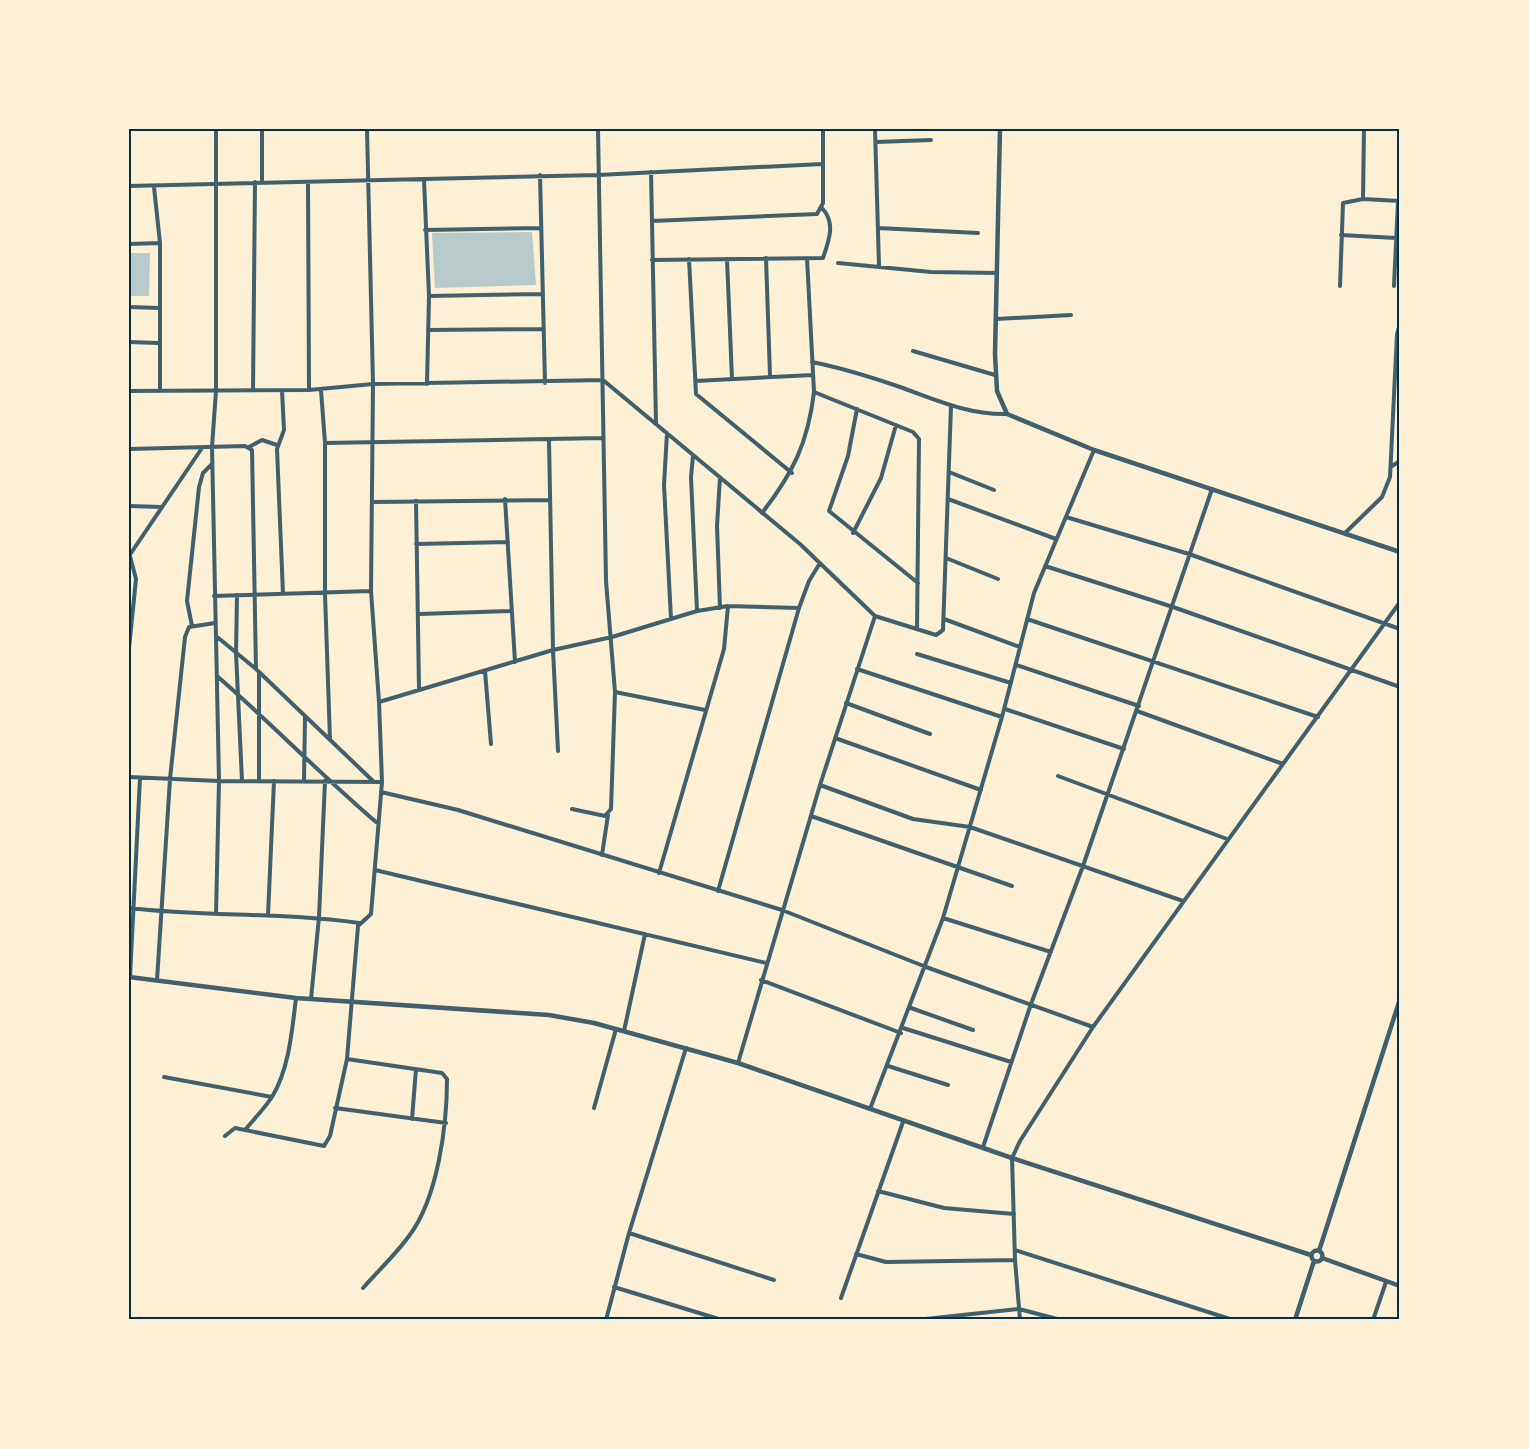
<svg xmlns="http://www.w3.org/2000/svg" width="1529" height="1449" font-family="Raleway,sans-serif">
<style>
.green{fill:#b9caca}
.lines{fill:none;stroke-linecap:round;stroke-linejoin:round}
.minor{stroke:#3f606c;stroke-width:4}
.tertiary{stroke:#3f606c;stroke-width:4.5}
.neatline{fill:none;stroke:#003049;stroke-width:2}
</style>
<rect width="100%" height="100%" fill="#fdf0d5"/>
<path class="green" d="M532,232l4,53 -101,3 -3,-55z
M129,253h21l-1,43h-20z"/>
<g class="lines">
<path class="minor" d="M262,129v53
M367,129l6,255 -2,207 8,111
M875,129l4,137
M876,142l55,-2
M651,172l5,251
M540,175l5,208
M424,180l5,116 -2,88
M308,183l1,207
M129,186l469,-11 224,-11
M154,187l6,56v147
M1363,199l1,-70
M652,221l165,-7 6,-11v-74
M878,228l100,5
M425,230l116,-2
M1341,235l55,3
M129,244l31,-1
M766,258l4,118
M689,259l7,135 96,79
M727,259l5,120
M652,260l171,-2c6,-18 13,-35 -1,-50
M838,263l93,9 66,1
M1340,286l3,-83 20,-4 37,2
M1394,286l4,-85
M429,296l114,-2
M129,307l30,1
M996,319l75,-4
M429,330l115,-1
M129,342l30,1
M913,351l82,24
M812,362c30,6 59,15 88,25 36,13 69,28 107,27
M695,381l118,-6
M253,390l2,-208
M282,390l2,40 -7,19 6,145
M321,390l4,53
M129,391l180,-1 64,-6 230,-4 197,164 75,72 61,19 7,-5 8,-224
M814,392l99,40 6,7 -2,190
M857,409l-9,47 -19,55 89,72
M667,433l-3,52 7,134
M549,441l4,209 5,101
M249,447l13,-7 15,5
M129,449l116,-3 7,4 4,219
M693,456l-2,21 6,134
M1392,466l8,-5
M949,472l45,18
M505,499l10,163
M948,499l108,40
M416,501l3,188
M374,502l175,-2
M129,506l33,1
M762,513c31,-40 46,-70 52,-121l-7,-134
M1066,517l123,37 211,75
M853,533l28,-55 15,-53
M1345,533l37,-36 8,-20 7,-143 3,-10
M416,544l92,-2
M129,556l73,-108
M946,558l52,21
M1045,566l128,41 227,80
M237,595l-1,58 6,128
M214,596l157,-5
M720,608l-3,-82 3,-49
M419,614l91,-3
M944,619l76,28
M1027,619l291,98
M192,626l-5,-25 12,-114 4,-14 9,-9
M216,636l40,33 117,112
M129,648l7,-69 -6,-23
M917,654l94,29
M1016,665l123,41
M857,669l145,48
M485,671l6,73
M259,673v108
M217,676c54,47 104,99 159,146
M615,692l90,18
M846,703l84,31
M1005,709l119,40
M1137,711l146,53
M835,738l146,52
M330,740l-5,-146v-151l278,-5
M1058,776l169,63
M129,777l90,4 163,1
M304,781l1,-65
M820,785l93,34 57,8 213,74
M381,792l77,18 324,100 144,57 167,60
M572,809l33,7 6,-7 4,-117 -9,-111 -8,-452
M811,816l201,70
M602,855l6,-40
M375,870l391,93
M659,873l65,-224 4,-43
M718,891l81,-283 10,-27 11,-18
M129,908c77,9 154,4 230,15
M216,914l3,-133 -7,-334 4,-56v-262
M268,915l6,-134
M943,918l108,34
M130,977l10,-199
M157,980l13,-201 15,-142 4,-10 26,-4
M761,980l140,53
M311,999l8,-82 6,-136
M911,1008l62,22
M903,1028l108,34
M624,1031l21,-97
M347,1059l95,14 5,6c0,46 -9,119 -38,157 -13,18 -31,35 -46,52
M738,1063l82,-278 55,-169
M888,1066l60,19
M164,1077l108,20
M335,1108l111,15
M594,1108l22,-79
M870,1109l73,-191 59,-201 32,-124 60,-143
M412,1119l4,-50
M245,1130c9,-11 19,-21 27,-33 17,-28 20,-66 24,-99
M225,1136l10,-8 89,18 6,-10 17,-77 11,-133 13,-12 11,-132 -3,-80 174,-52 59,-13 85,-26 31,-5 71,2
M983,1147l48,-143 52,-138 129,-377
M878,1191l66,17 70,6
M629,1233l145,47
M1015,1250l218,70
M856,1254l30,8 129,-2
M614,1287l108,33
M841,1298l62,-176
M606,1320l23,-87 57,-185
M916,1320l103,-11 42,11
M1020,1320l-5,-60 -3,-102 8,-17 73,-114 307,-425
M1373,1320l13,-38"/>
<path class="tertiary" d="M1000,129l-5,225 2,37 10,23 87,36 306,102
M129,977l167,21 253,17 45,8 144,40 274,95 299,97
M1311.5 1256a5.5 5.5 0 1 1 11 0a5.5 5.5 0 1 1-11 0Z
M1319,1251l81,-252
M1322,1258l78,28
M1295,1320l19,-59"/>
</g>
<rect width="1529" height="1449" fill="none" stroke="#fdf0d5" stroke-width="261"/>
<rect x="130" y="130" width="1268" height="1188" class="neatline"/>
</svg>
